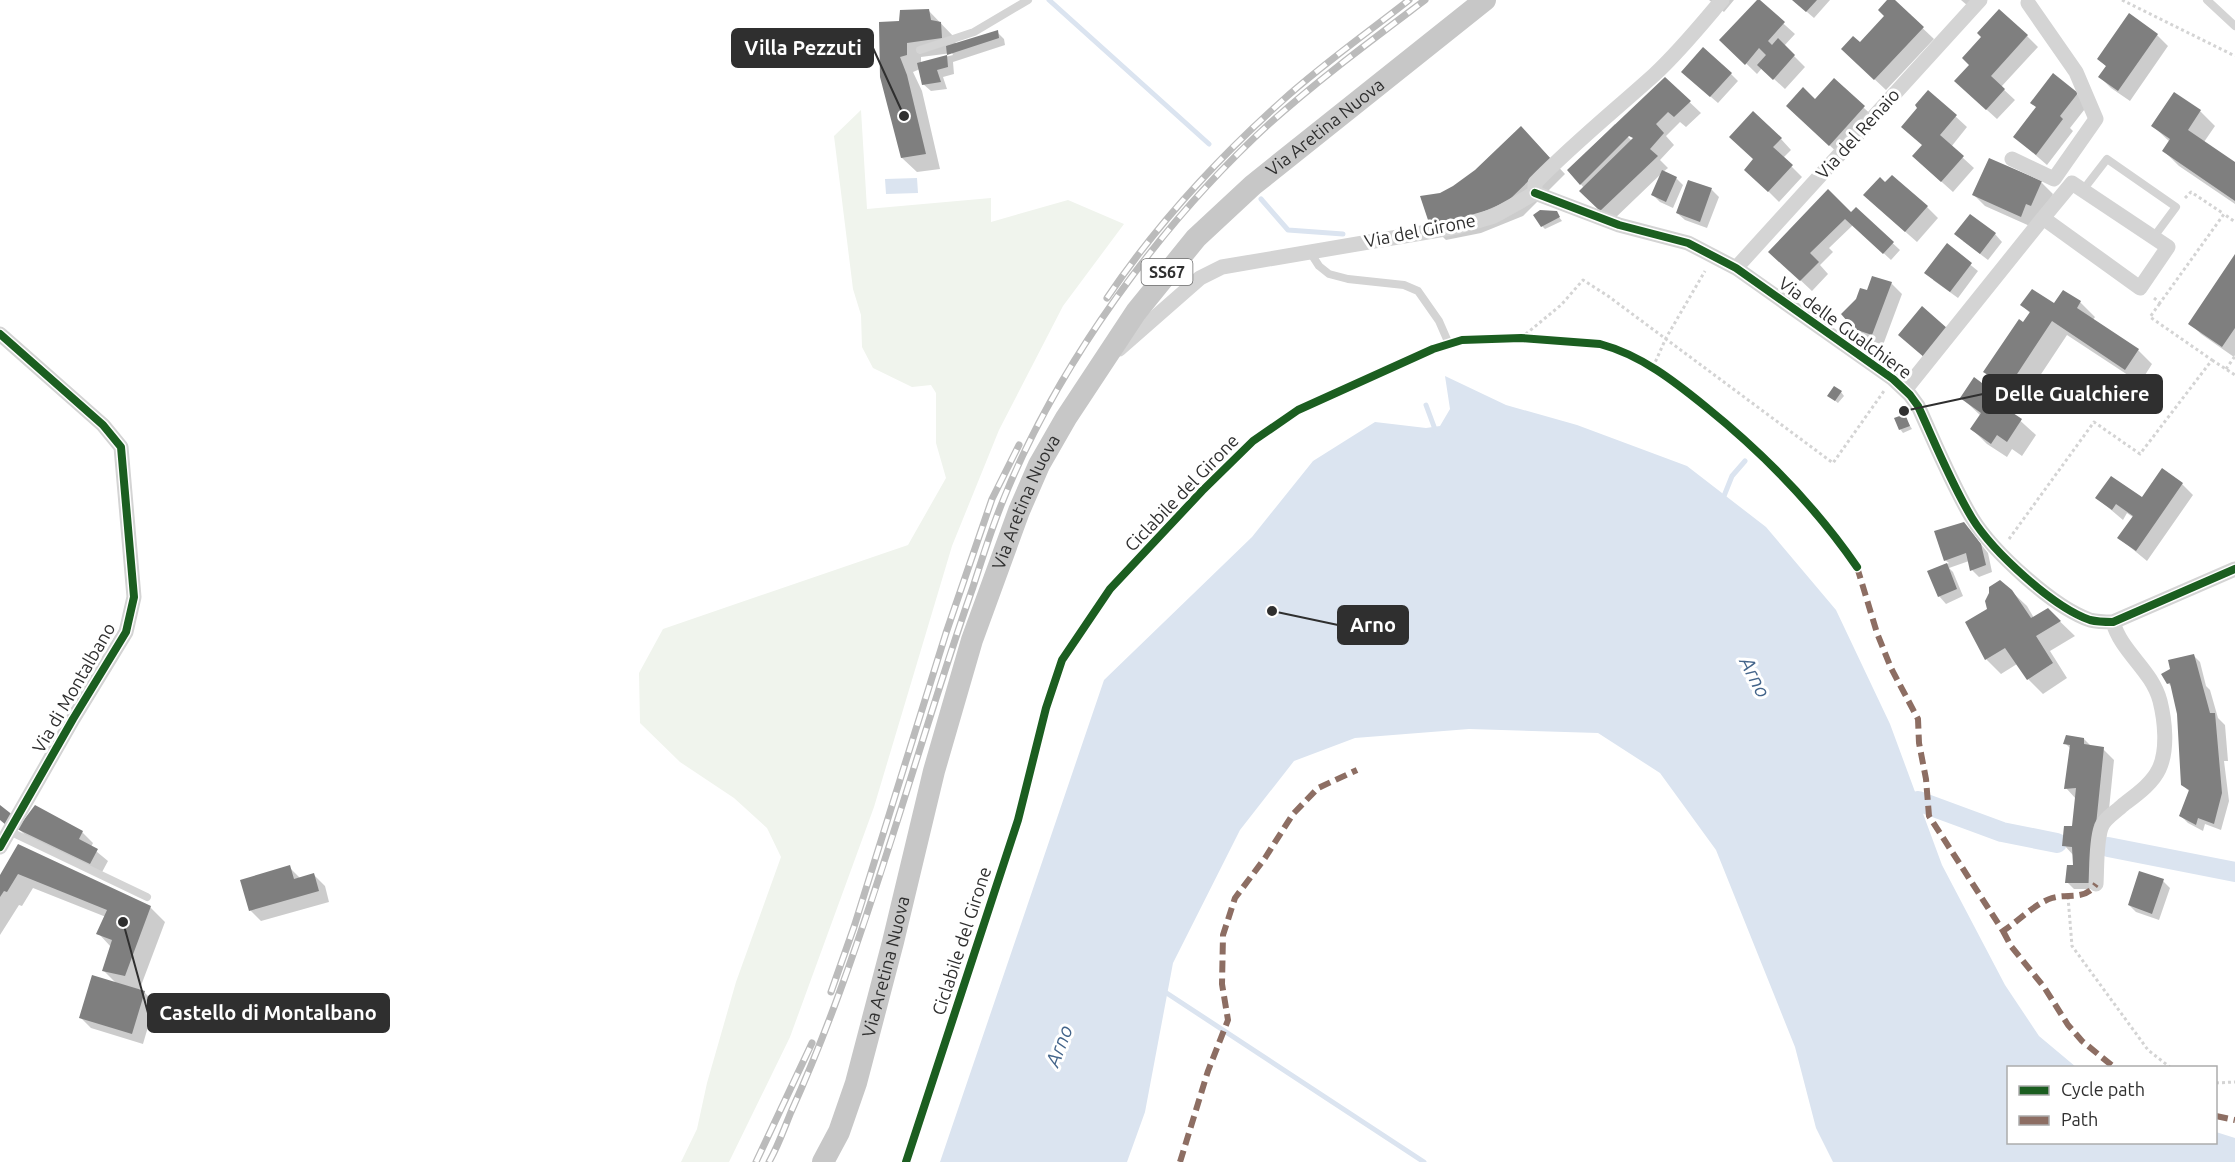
<svg xmlns="http://www.w3.org/2000/svg" width="2235" height="1162" font-family="Ubuntu,sans-serif">
<style>
.green{fill:#f0f4ed}
.water{fill:#dbe4f0}
.shadow{fill:#0003;fill-rule:evenodd}
.lines{fill:none;stroke-linecap:round;stroke-linejoin:round}
.stream{stroke:#dbe4f0;stroke-width:5}
.canal{stroke:#dbe4f0;stroke-width:20}
.building{fill:#7f7f7f}
.path{stroke:#d4d4d4;stroke-width:3;stroke-dasharray:3 3;stroke-linecap:butt}
.service{stroke:#d4d4d4;stroke-width:8}
.minor{stroke:#d4d4d4;stroke-width:15}
.primary{stroke:#c7c7c7;stroke-width:22}
.rail-casing{stroke:#bbb;stroke-width:7}
.rail{stroke:#fff;stroke-width:4.5;stroke-dasharray:14;stroke-linecap:butt}
.quiet{stroke:#8d6e63;stroke-width:6;stroke-dasharray:12 6;stroke-linecap:butt}
.cycleway-casing{stroke:#fff;stroke-width:11}
.cycleway{stroke:#1b5e20;stroke-width:8}
.labels{text-anchor:middle;stroke-width:6;stroke-linejoin:round;paint-order:stroke}
.shield{fill:#fff;stroke:#6d6d6d;stroke-width:1.5}
.shield-label{font-size:16px;font-weight:bold;fill:#2f2f2f}
.street-label{font-size:18px;fill:#2f2f2f;stroke:#fff}
.water-label{font-size:20px;font-style:italic;fill:#43648a;stroke:#fff}
.leader{fill:none;stroke:#2f2f2f;stroke-width:2}
.callout-dot{fill:#2f2f2f;stroke:#fff;stroke-width:2}
.callout{fill:#2f2f2f;stroke:#2f2f2f;stroke-width:2}
.callout-label{font-size:20px;text-anchor:middle;font-weight:bold;fill:#fff}
</style>
<rect width="100%" height="100%" fill="#fff"/>
<path class="green" d="M861,110l6,99 124,-11v24l77,-22 56,24 -61,82 -64,124 -47,116 -78,261 -84,230 -61,125h-48l16,-33 10,-46 29,-101 45,-125 -14,-29 -33,-30 -54,-36 -40,-39 -1,-50 24,-44 245,-84 38,-67 -10,-35v-50l-5,-8 -19,2 -39,-19 -11,-21 -1,-32 -8,-26 -19,-153z"/>
<path class="water" d="M917,178l1,15 -32,1 -1,-15z
M1445,376l61,29 71,20 110,41 79,61 70,83 54,114 52,141 63,120 34,51 37,31 -68,1v74h208v-10l19,6v24h-402l-17,-34 -21,-81 -79,-197 -56,-77 -62,-40 -129,-4 -114,9 -61,23 -54,69 -67,133 -28,149 -18,50h-187l164,-482 148,-143 61,-76 62,-39 51,6 14,-2 10,-17z"/>
<path class="shadow" d="M1709,0h25l-10,12z
M1793,0h37l-16,18z
M1889,0h4l41,39 -48,51 -32,-30 6,-16 26,-28z
M1961,0h13l-6,6z
M1758,1l37,33 -11,12 21,21 -20,22 -23,-21 -5,6 -35,-34z
M928,10l27,28 1,7 41,-13 7,7 1,6 -52,17 1,12 -11,3 4,12 -16,2 -8,-7 -3,-15 -7,3 9,19 18,78 -23,3 -15,-14 -20,-81 19,-55zM952,53l1,2 -32,8v-6z
M2157,35l11,11 -38,55 -19,-13 -11,-11 7,-10 -8,-8z
M2027,36l11,11 -37,40 14,13 -18,19 -30,-27z
M1731,74l7,7 -20,22 -28,-24z
M1665,79l36,34 -15,14 -6,-5 -14,14 8,9 -14,15 8,8 -5,4 13,6 7,7 -10,23 -13,-6 -7,-7 9,-22 -50,48 -31,-30 3,-3 -15,-18 46,-46 17,17z
M1834,81l41,37 -35,37 -41,-38z
M1929,92l38,35 -16,20 23,21 -21,24 -28,-25 -2,-21z
M2077,94l11,11 -18,23 3,3 -26,34 -32,-28z
M2175,94l26,18 14,14 -11,16 31,22v40l-56,-38 -15,-15 6,-9 -17,-16z
M1781,139l10,11 -8,8 19,19 -23,25 -33,-33z
M1536,143l29,31 -42,42 -42,17 -35,7 -15,-15 9,-30z
M1990,160l52,23 11,11 -10,22 -11,11 -47,-21 -11,-11z
M1689,181l23,9 7,7 -12,31 -22,-8 -8,-7z
M1876,206l51,1 11,11 -21,24z
M1856,209l44,41 -9,10 -38,-35 -24,23 4,4 -13,13 8,9 -16,17 -31,-29z
M1556,213l6,8 -17,8 -3,-3z
M1995,234l7,8 -14,18 -25,-19z
M1947,246l31,25 -20,27 -25,-18z
M2235,257v98l-1,2 -33,-23 -11,-11z
M1891,283l11,11 -19,51 -16,-6 -12,-11 13,-36z
M2064,292l16,10 15,15 -2,3 45,30 14,14 -12,19 -73,-48 -53,80 22,20 -14,21 -10,-7 -5,8 -20,-13 -15,-15 9,-13 -19,-18 21,-13 48,-71 -9,-9h32z
M1841,392l3,4 -6,7 -9,-7z
M1904,416l8,13 -9,4 -3,-4z
M2163,470l19,14 11,11 -46,66 -28,-23 15,-20 -7,-5 -4,7 -26,-22 45,1z
M1964,523l24,30 4,19 -13,5 -7,-7 -3,-9 -20,7 4,4 10,24 -17,8 -7,-8 -10,-24 20,-9 -4,-3z
M2011,591l16,15 7,12 14,-8 27,26 -25,15 17,27 -24,16 -15,-15 -11,-15 -16,10 -15,-15 2,-49z
M2193,655l7,7 6,24 4,4 8,28 7,7 3,36h-4l5,40 -8,29 -16,-6 -2,7 -15,-8 -7,-7 14,-20 -13,-11 -3,-72 -7,-26 -4,-4z
M2084,739l7,7 12,3 11,11 -9,89h-4l-4,40h-23l-7,-7 7,-16v-10l-10,-11 10,-18 2,-28 -10,-11 5,-39 -6,-6z
M19,829l63,3 11,11 -2,4 17,14 -7,13 -71,-34z
M19,846l131,61 15,15 -26,69 5,1 11,11 -12,41 -52,-16 -11,-11 37,-33 -13,-13 7,-24 -13,-14 8,-16 -73,-29 -11,18 -3,-1 -19,30v-57z
M289,867l12,12 13,-4 11,11 4,16 -68,19 -11,-11z
M2163,881l7,7 -11,32 -23,-8 -7,-7z"/>
<g class="lines">
<path class="stream" d="M1049,0l160,144
M1261,199l27,31 55,4
M1426,405l10,27
M1722,501l10,-25 13,-15
M1162,990l262,172"/>
<path class="canal" d="M1918,801l84,31 55,11
M2108,847l127,25"/>
</g>
<path class="building" d="M1757,0h3l25,22 -17,19 4,4 6,-7 17,17 -22,25 -16,-15 9,-10 -7,-7 -14,17 -26,-25z
M1792,0h25l-11,12z
M1887,0h8l29,27 -50,53 -33,-31 12,-13 7,6 24,-26 -6,-6z
M929,9l2,11 10,2 1,16 -35,5v12l-7,2 7,18 19,79 -25,4 -21,-81 -1,-55 20,-1 1,-11z
M1999,9l29,26 -37,41 14,13 -19,21 -32,-29 15,-16 -7,-7 19,-21 -4,-4z
M2129,13l29,21 -40,57 -20,-14 8,-11 -9,-7z
M998,30l1,8 -52,17 -1,-9z
M1703,47l29,26 -22,24 -29,-25z
M947,55l1,12 -11,3 4,12 -19,3 -5,-22z
M2053,73l25,20 -18,23 3,3 -27,36 -23,-18 23,-30 -6,-4z
M1665,77l26,24 -17,16 -6,-5 -12,12 8,9 -14,16 8,7 -58,55 -21,-20 54,-53 -4,-2 -49,49 -13,-15z
M1834,78l31,28 -36,40 -43,-40 17,-19 12,12z
M1928,90l29,25 -17,20 24,21 -23,26 -29,-26 10,-11 -21,-18 16,-19 -2,-3z
M2174,92l27,18 -13,20 47,32v39l-73,-50 8,-12 -19,-13z
M1753,111l29,27 -9,9 20,18 -25,27 -24,-22 9,-11 -24,-22z
M1521,126l30,33 -43,42 -42,18 -36,7 -10,-30 20,-3 13,-7 22,-16z
M1989,158l53,23 -11,25 -5,-2 -5,13 -49,-22z
M1662,170l15,7 -11,25 -15,-7z
M1892,175l36,31 -23,26 -42,-37 17,-18 5,5z
M1688,180l24,8 -12,34 -24,-9z
M1828,189l23,23 5,-5 38,35 -11,12 -38,-35 -35,34 9,9 -19,19 -32,-29z
M1540,210l17,1 3,6 -19,10 -8,-12z
M1970,214l26,19 -16,21 -26,-20z
M1947,243l25,20 -22,29 -26,-19z
M2235,254v74l-13,19 -34,-23z
M1872,276l20,6 -20,53 -18,-6 -13,-15 15,-15 4,-11 7,2z
M2032,289l22,14 9,-13 18,11 -4,7 62,41 -14,21 -73,-49 -54,82 24,16 -15,23 -10,-7 -6,9 -21,-15 11,-16 -21,-15 14,-21 8,6 6,-8 -5,-3 36,-53 4,3 7,-10 -10,-7z
M1922,306l26,23 -23,29 -27,-23z
M1834,386l8,5 -7,10 -8,-5z
M1905,414l5,12 -11,4 -5,-12z
M2162,468l21,15 -47,68 -19,-13 16,-22 -17,-12 -4,6 -17,-12 16,-22 31,21z
M1964,522l17,22 5,21 -16,6 -4,-18 -22,8 -10,-30z
M1947,563l10,26 -19,8 -11,-26z
M2000,580l12,10 19,28 17,-10 13,13 -25,15 17,27 -26,17 -22,-32 -20,12 -20,-38 22,-13 -2,-8 4,-8v-6z
M2194,654l16,59h5l7,80 -8,31 -16,-6 -2,7 -17,-9 10,-26 -8,-5 -4,-71 -7,-31 -3,1 -6,-10 9,-5 -2,-9z
M2066,735l18,3v6l20,3 -14,136h-25l2,-18h6l-1,-18 -10,-1 2,-20h8l4,-38 -12,1 6,-44 -7,-1z
M0,805l14,11 -8,9 -6,-5z
M35,805l48,26 -4,8 19,10 -8,15 -73,-35z
M18,844l133,62 -26,70 -23,-5 10,-31 -16,-6 11,-24 -89,-36 -11,18 -3,-1 -4,6v-22z
M290,865l4,14 20,-6 5,18 -70,20 -9,-31z
M2139,871l25,8 -12,35 -24,-9z
M92,975l53,16 -13,43 -53,-16z"/>
<g class="lines">
<path class="path" d="M2122,0l113,56
M2185,198l6,-6 33,22
M2154,298l6,5 64,-89 11,8
M1521,338l40,-33 22,-25 25,16 225,167 51,-72
M2212,360l23,15
M1653,367l13,-29 39,-67
M2226,369l9,-13
M2009,539l85,-117 46,32 72,-94 -62,-43 10,-14
M2068,897l4,49 76,104 23,18
M2216,1083l19,-1"/>
<path class="service" d="M2207,0l28,26
M920,50l54,-18 54,-32
M2083,190l24,-31 69,48 -23,31
M1310,252l9,14 10,8 19,5 56,6 14,6 21,30 10,23
M9,831l138,66"/>
<path class="minor" d="M2012,159l42,20 42,-60 -20,-47 -48,-69
M1535,193l84,32 69,18 48,25 157,111 17,16 8,11c17,37 33,77 54,112 21,34 81,89 118,102 8,2 15,2 23,2l122,-53
M1535,193v-10c38,-39 79,-72 119,-108 25,-23 46,-49 68,-75
M1736,268l244,-268
M0,334l103,91 18,22 13,150 -8,35 -53,87 -73,128
M1119,349l81,-71 22,-11 235,-40 37,-11 41,-23
M1905,390l138,-172 97,70 28,-41 -96,-64 -29,35
M2096,884c1,-16 0,-41 5,-56 3,-10 15,-16 22,-23 13,-10 29,-21 36,-36 9,-19 6,-48 1,-68 -8,-31 -39,-49 -47,-79"/>
<path class="primary" id="s1" d="M823,1162l16,-30 17,-49 37,-141 41,-171 38,-131 47,-129 20,-46 27,-47 70,-106 60,-74 57,-53 232,-185"/>
<g class="rail-casing">
<path id="rail" d="M1107,298c50,-74 110,-139 176,-198 40,-36 84,-67 126,-100
M831,992l23,-65 92,-294 46,-134 27,-54
M756,1162l56,-119
M769,1162c9,-16 15,-33 22,-50 18,-40 34,-80 49,-121 49,-133 86,-270 133,-404 9,-28 18,-57 29,-84 55,-138 158,-279 267,-379 49,-44 103,-84 156,-124"/>
</g>
<use href="#rail" class="rail"/>
<path class="quiet" d="M1857,567l20,66 14,35 27,51 1,24 7,36 3,37 74,115c16,-10 31,-27 49,-33 16,-5 33,3 44,-14
M2003,931l8,15 33,41 24,38 14,16 33,27
M2216,1116l19,4
M1180,1162l28,-91 20,-51 -6,-36 1,-49 12,-37 30,-40 28,-44 25,-26 39,-18"/>
<g class="cycleway-casing">
<path id="cycleway" d="M1535,193l84,32 69,18 48,25 157,111 17,16 8,11c17,37 33,77 54,112 21,34 81,89 118,102 8,2 15,2 23,2l122,-53
M0,334l103,91 18,22 13,150 -8,35 -53,87 -73,128
M906,1162l112,-342 28,-112 16,-48 48,-71 92,-98 51,-50 45,-31 135,-61 29,-9 59,-2 79,6c41,11 74,37 106,63 57,46 109,99 151,160"/>
</g>
<use href="#cycleway" class="cycleway"/>
</g>
<g class="labels">
<rect class="shield" x="1141.5" y="259" width="51" height="26" rx="4.5"/>
<g class="shield-label">
<text x="1167" y="278">SS67</text>
</g>
<g class="street-label">
<text dy="6" stroke="none"><textPath href="#s1" startOffset="1178">Via Aretina Nuova</textPath></text>
<text transform="translate(1858 134) rotate(-48)" y="6">Via del Renaio</text>
<text transform="translate(1420 231) rotate(-11)" y="6">Via del Girone</text>
<text transform="translate(1845 328) rotate(36)" y="6">Via delle Gualchiere</text>
<text transform="translate(1182 493) rotate(-46)" y="6">Ciclabile del Girone</text>
<text dy="6" stroke="none"><textPath href="#s1" startOffset="692">Via Aretina Nuova</textPath></text>
<text transform="translate(74 688) rotate(-60)" y="6">Via di Montalbano</text>
<text transform="translate(962 941) rotate(-72)" y="6">Ciclabile del Girone</text>
<text dy="6" stroke="none"><textPath href="#s1" startOffset="206">Via Aretina Nuova</textPath></text>
</g>
<g class="water-label">
<text transform="translate(1755 677) rotate(63)" y="7">Arno</text>
<text transform="translate(1059 1046) rotate(-69)" y="7">Arno</text>
</g>
</g>
<path class="leader" d="M904 116L873 48M1904 411L1983 394M1272 611L1338 625M123 922L148 1013"/>
<g class="callout-dot">
<circle cx="904" cy="116" r="6"/>
<circle cx="1904" cy="411" r="6"/>
<circle cx="1272" cy="611" r="6"/>
<circle cx="123" cy="922" r="6"/>
</g>
<g class="callout">
<rect x="732" y="29" width="141" height="38" rx="6"/>
<rect x="1983" y="375" width="179" height="38" rx="6"/>
<rect x="1338" y="606" width="70" height="38" rx="6"/>
<rect x="148" y="994" width="241" height="38" rx="6"/>
</g>
<g class="callout-label">
<text x="803" y="55">Villa Pezzuti</text>
<text x="2072" y="401">Delle Gualchiere</text>
<text x="1373" y="632">Arno</text>
<text x="268" y="1020">Castello di Montalbano</text>
</g>
<rect x="2007" y="1066" width="210" height="78" fill="#ffffff" stroke="#acacac" stroke-width="1.5"/>
<rect x="2019" y="1086" width="30" height="9" fill="#1b5e20" stroke="#acacac" stroke-width="1.5"/>
<text x="2061" y="1096" font-size="18" fill="#2f2f2f">Cycle path</text>
<rect x="2019" y="1116" width="30" height="9" fill="#8d6e63" stroke="#acacac" stroke-width="1.5"/>
<text x="2061" y="1126" font-size="18" fill="#2f2f2f">Path</text>
</svg>
